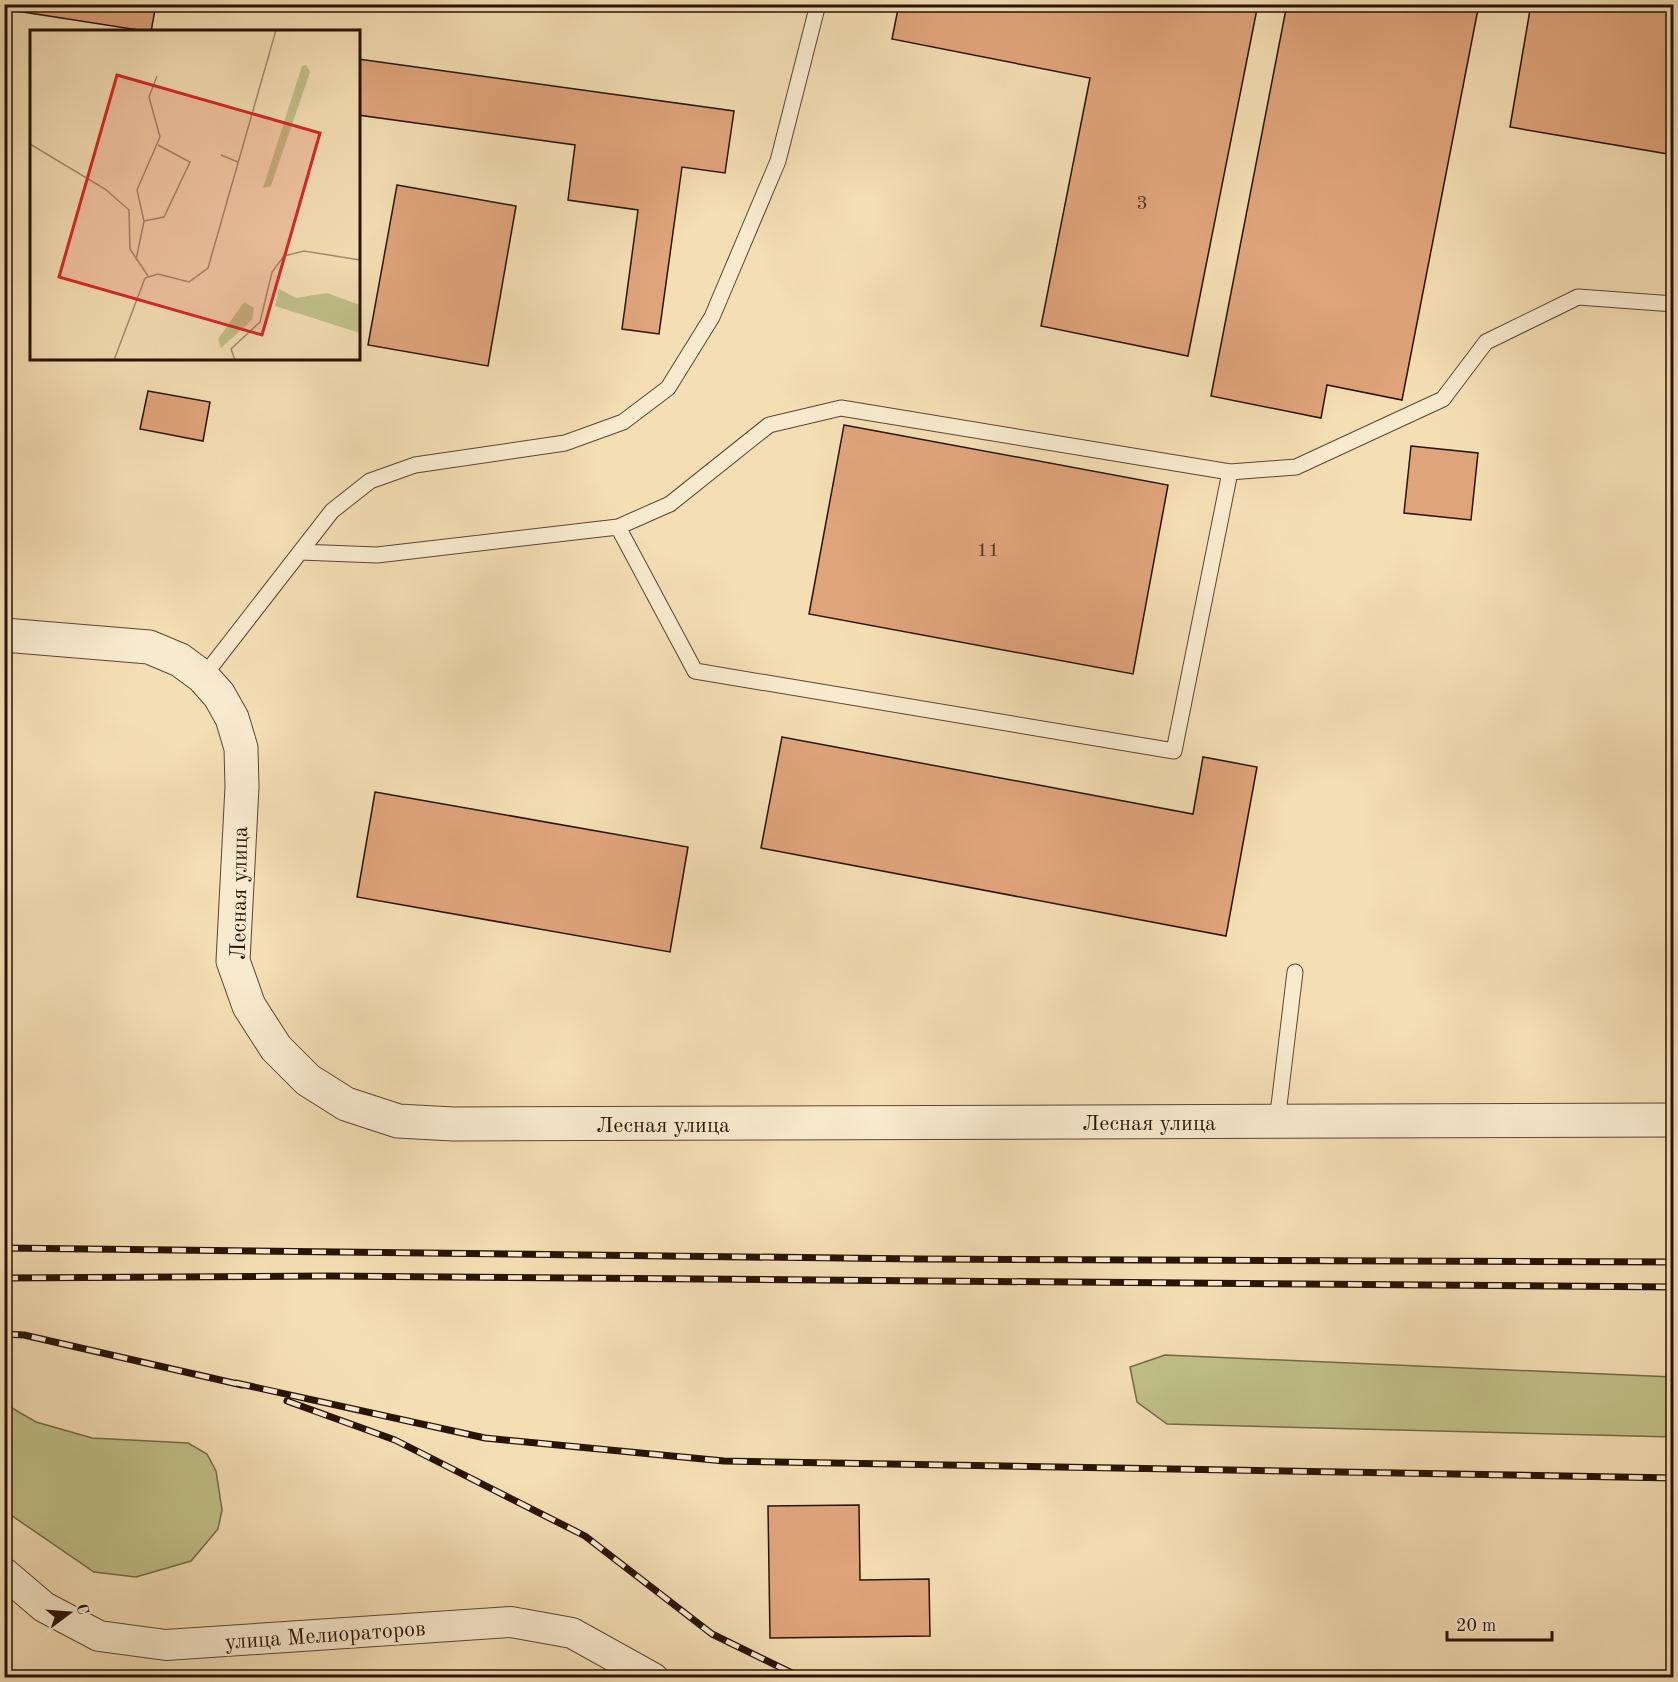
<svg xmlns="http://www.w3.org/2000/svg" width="1678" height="1682" font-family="'Old Standard TT',serif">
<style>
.green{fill:#c1c089;stroke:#746a47;stroke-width:1.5}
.building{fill:#e0a47b;stroke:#281305;stroke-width:1.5}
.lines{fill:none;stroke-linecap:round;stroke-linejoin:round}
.service-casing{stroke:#5b4631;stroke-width:17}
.minor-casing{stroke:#5b4631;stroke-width:32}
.tertiary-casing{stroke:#5b4631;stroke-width:35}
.service{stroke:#f8eace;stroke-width:15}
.minor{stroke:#f8eace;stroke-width:30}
.tertiary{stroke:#f8eace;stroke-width:33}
.rail-casing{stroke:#281305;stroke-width:7}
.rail{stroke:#f8eace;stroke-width:4.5;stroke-dasharray:14;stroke-linecap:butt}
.labels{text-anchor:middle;stroke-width:4.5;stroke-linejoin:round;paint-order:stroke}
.number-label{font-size:20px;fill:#563722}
.street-label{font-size:22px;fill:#281305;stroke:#f8eace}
.inset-road{fill:none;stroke:#a28d6e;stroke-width:1.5}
.view{fill:#d62828;fill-opacity:0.15;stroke:#d62828;stroke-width:3}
.inset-edge{fill:none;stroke:#281305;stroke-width:3}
</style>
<rect width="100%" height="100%" fill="#f4deb4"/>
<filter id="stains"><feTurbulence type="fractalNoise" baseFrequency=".00333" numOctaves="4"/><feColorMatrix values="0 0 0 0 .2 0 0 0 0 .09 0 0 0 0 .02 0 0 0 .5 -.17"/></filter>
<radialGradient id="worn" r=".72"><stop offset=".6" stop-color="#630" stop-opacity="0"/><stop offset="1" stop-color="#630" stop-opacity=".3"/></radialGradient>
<path class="green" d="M1165,1355l508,22v60l-506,-13 -30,-22 -7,-35z
M5,1404l31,18 56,16 96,5 19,11 9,17 6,39 -4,19 -27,32 -55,16 -42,-5 -89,-61z"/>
<path class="building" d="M4,4h152l-5,28 -147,-23z
M899,4h359l-70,352 -147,-30 49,-248 -198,-39z
M1287,4h192l-77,396 -75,-15 -6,33 -110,-22z
M1531,4h143v151l-164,-28z
M358,59l376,52 -9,62 -43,-6 -23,167 -37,-5 16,-119 -70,-10 7,-55 -217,-30z
M397,185l119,21 -28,160 -120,-21z
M148,391l62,11 -7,39 -63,-12z
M844,425l324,60 -35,189 -324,-60z
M1411,446l67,7 -7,67 -67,-7z
M782,737l411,77 10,-57 54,10 -31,169 -465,-88z
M375,792l313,55 -18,105 -313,-55z
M859,1505l1,75 69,-1 1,57 -160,2 -2,-132z"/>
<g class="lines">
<g class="service-casing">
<path id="service" d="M618,527l77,144 479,80 56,-279
M300,552l77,3 241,-28 52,-23 99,-79 72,-17 389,64 66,-5 147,-68 43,-57 92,-45 96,7
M203,677l129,-166 38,-30 45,-16 150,-22 58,-21 45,-34 44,-71 66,-156 40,-157
M1277,1122l18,-150"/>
</g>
<g class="minor-casing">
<path id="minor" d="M4,1573l40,34 55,29 67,9 345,-23 61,11 81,45"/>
</g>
<g class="tertiary-casing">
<path id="tertiary" d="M4,635l145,12 31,13 23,17 16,18 13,23 9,30 1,39 -9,174 16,45 27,42 32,32 38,24 52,17 55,3 1221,-4"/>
</g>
<use href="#service" class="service"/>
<use href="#minor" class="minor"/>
<use href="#tertiary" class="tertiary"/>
<g class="rail-casing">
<path id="rail" d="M4,1248l914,11 756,3
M4,1278l324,-2 1346,11
M4,1334l20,1 218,50
M236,1383l249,55 239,23 950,17
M287,1401l108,39 190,96 127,98 90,44"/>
</g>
<use href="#rail" class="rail"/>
</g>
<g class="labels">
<g class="number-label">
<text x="1142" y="209">3</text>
<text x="988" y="556">11</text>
</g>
<g class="street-label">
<text transform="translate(238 893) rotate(-89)" y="8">Лесная улица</text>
<text x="1149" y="1130">Лесная улица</text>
<text x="663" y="1132">Лесная улица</text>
<text transform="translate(325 1634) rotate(-4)" y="8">улица Мелиораторов</text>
</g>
</g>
<g transform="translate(30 30)">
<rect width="330" height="330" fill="#f4deb4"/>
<path d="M276,35l4,7 -39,114 -8,2 39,-122zM249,259l17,9 31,-5 33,12v28l-85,-27zM214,272l10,6 -2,12 -31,28 -3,-9z" fill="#c1c089"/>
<path class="inset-road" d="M0,114l75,45 24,21 1,39 18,27M191,125l17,7M114,191l20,-4 26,-55 -32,-17M106,230l8,-39 -7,-31 23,-53 -11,-40 8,-21M84,330l31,-82 13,-4 31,8 19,-14 68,-238M205,330l-4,-11 29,-27 12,-50 12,-16 20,-5 56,9"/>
<path class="view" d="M87,45l203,58 -58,202 -203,-58z"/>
<rect width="330" height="330" class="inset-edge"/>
</g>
<rect width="1678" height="1682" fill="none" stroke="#f4deb4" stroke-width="24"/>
<rect x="6" y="6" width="1666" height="1670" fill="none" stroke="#281305" stroke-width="3"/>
<rect x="12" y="12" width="1654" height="1658" fill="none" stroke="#281305" stroke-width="1.5"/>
<g transform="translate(69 1613) rotate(74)" stroke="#f8eace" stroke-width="4.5" paint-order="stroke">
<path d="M0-4.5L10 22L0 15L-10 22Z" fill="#281305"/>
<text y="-9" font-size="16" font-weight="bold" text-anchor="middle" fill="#281305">С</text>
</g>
<path d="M1447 1631v9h105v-9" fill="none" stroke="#281305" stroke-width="3"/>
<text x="1456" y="1631" font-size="18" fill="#281305" stroke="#f8eace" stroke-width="4.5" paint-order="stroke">20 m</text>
<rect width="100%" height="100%" filter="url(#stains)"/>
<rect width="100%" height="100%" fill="url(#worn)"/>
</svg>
